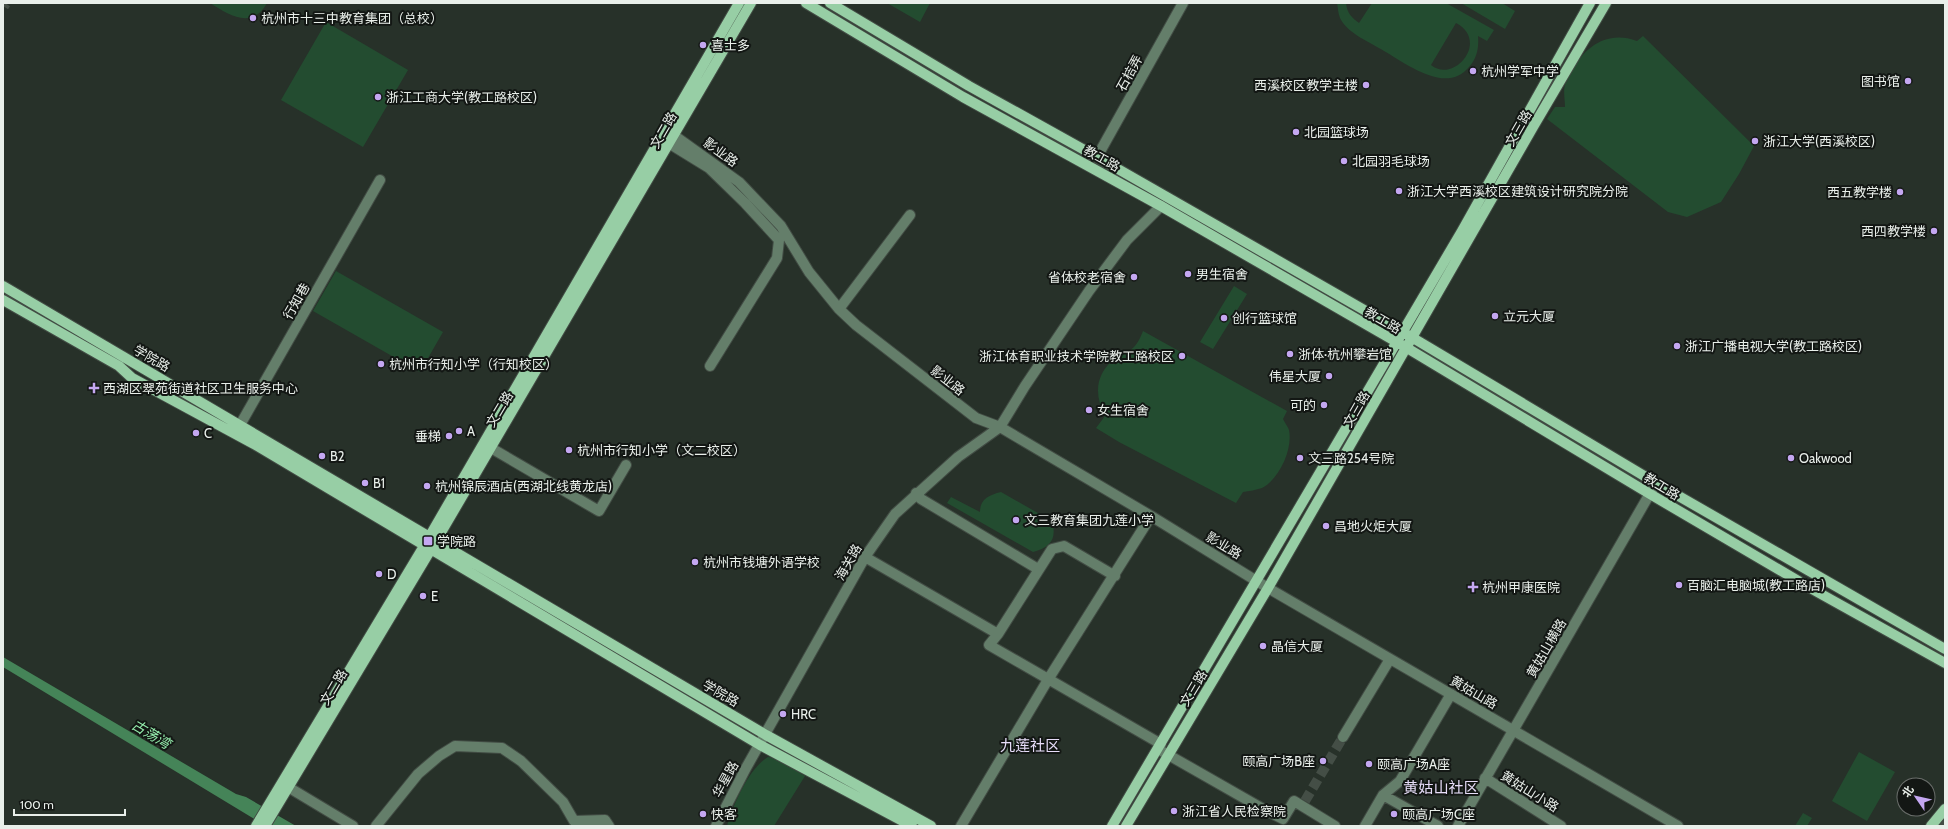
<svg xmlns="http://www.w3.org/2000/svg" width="1948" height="829" font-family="Cabin,'Noto Sans SC',sans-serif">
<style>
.green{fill:#234c30;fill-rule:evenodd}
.water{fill:#458458}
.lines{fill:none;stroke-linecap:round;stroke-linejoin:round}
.minor-tunnel{stroke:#444e46;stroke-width:10;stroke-dasharray:10 5;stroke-linecap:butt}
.highway-tunnel{stroke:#444e46;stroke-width:12;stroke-dasharray:12 6;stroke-linecap:butt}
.minor-casing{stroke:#424c44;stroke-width:12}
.major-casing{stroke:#424c44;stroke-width:12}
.minor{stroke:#647e6a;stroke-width:10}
.major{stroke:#97cea5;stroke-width:10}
.poi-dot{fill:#c4a7f1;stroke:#131714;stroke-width:1.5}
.labels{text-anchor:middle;stroke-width:4;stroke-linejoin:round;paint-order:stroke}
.poi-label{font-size:13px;fill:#e9efea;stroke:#131714;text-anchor:start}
.street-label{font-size:13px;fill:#e9efea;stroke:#131714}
.water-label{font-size:14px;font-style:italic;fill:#96efae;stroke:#131714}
.quarter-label{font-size:15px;fill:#e7ddf9;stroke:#131714}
</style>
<rect width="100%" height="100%" fill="#273129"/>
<path class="green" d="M210,3h57c-15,27 -38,12 -57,0z
M887,3h43l-10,19z
M1337,3h9c1,10 6,15 13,20l13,-20h74l48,27 -7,11 -9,-5c1,12 -1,22 -9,31 -23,28 -62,-3 -85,-16 -14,-9 -36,-17 -44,-33 -2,-5 -2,-10 -3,-15zM1456,23c34,18 -2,61 -25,42z
M1461,3h41l13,8 -10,18z
M326,22l82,48 -45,77 -82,-47z
M1643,36l111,110 -15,28 -18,28 -34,15 -19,-5 -121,-93 8,-12h10c0,-7 -2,-16 0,-22 1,-4 5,-9 7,-14 13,-25 36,-41 65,-30z
M336,271l107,61 -23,40 -107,-61z
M1234,286l13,8 -34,55 -13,-7z
M1143,331l144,80 -4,8c2,4 5,8 6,11 4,20 -10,49 -27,58 -6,2 -13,3 -19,4l-7,11 -117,-61 -23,-14 9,-12c-11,-22 -10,-41 10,-58 6,-4 14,-6 19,-11 4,-4 7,-11 9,-16z
M1001,492l51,29c5,18 -1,26 -19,31l-86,-49 4,-6 29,15c0,-13 9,-17 21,-20z
M1859,752l36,20 -28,49 -35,-20z
M768,757l8,1 29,18 -31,50h-47c6,-21 22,-58 41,-69z
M1803,813l9,5 -5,8h-12z"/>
<path class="water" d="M3,657l233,137 10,3 50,29h-30l-263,-159z"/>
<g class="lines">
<path class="minor-tunnel" d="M1305,801l38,-64"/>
<path class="highway-tunnel" d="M3,6l2,-3
M1941,826l4,-5"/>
<g class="minor-casing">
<path id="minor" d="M675,136l64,46 42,44 28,46 30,37 17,16 120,93 24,9 151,89 117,72 410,238
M670,144l39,24 36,35 34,37 -2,18 -67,108
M1097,157l86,-154
M839,309l71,-94
M236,432l144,-252
M491,448l108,63 27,-46
M916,493l5,6 117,70
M865,557l133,77
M1115,576l-51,-30 -12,3 -54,85 -9,11 172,99
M1343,737l47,-78
M1158,749l107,61 18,9 11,-18 41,25
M1485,778l76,48
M288,787l65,39
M1383,795l55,31
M376,826l42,-52 21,-18 16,-10 47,2 19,13 42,41 11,19 31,-1 4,6
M716,826l30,-58 119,-211 30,-43 63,-57 42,-30 25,-41 64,-95 38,-51 34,-34
M961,826l88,-148 102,-162
M1365,826l18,-31 17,-14 51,-87
M1458,826l198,-343"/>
</g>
<g class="major-casing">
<path id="major" d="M806,3l157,94 198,109 246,142 243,146 162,95 133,74
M830,3l139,83 128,71 316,181 243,145 289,166
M3,286l763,449 165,91
M3,300l116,66 13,12 122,66 506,301 152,81
M256,826l168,-280 315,-543
M265,826l171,-285 315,-538
M1112,826l350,-595 128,-228
M1126,826l142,-238 265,-461 73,-124
M1931,826l14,-17"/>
</g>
<use href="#minor" class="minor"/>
<use href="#major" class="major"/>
</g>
<g class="poi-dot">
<circle cx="253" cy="18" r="4"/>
<circle cx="703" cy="45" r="4"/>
<circle cx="1473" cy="71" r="4"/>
<circle cx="1908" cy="81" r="4"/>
<circle cx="1366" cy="85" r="4"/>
<circle cx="378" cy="97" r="4"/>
<circle cx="1296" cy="132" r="4"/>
<circle cx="1755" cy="141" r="4"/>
<circle cx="1344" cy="161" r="4"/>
<circle cx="1399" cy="191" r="4"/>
<circle cx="1900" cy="192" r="4"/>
<circle cx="1934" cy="231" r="4"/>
<circle cx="1188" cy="274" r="4"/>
<circle cx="1134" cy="277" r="4"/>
<circle cx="1495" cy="316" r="4"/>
<circle cx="1224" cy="318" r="4"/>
<circle cx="1677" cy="346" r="4"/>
<circle cx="1290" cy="354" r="4"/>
<circle cx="1182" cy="356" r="4"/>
<circle cx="381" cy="364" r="4"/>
<circle cx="1329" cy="376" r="4"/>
<path d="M92 382h4v4h4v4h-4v4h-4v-4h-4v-4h4z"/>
<circle cx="1324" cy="405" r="4"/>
<circle cx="1089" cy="410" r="4"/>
<circle cx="459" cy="431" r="4"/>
<circle cx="196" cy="433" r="4"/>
<circle cx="449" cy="436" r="4"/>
<circle cx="569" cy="450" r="4"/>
<circle cx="322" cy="456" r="4"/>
<circle cx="1300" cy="458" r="4"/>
<circle cx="1791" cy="458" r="4"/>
<circle cx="365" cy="483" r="4"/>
<circle cx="427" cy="486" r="4"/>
<circle cx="1016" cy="520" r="4"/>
<circle cx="1326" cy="526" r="4"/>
<rect x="423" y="536" width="10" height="10" rx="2"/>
<circle cx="695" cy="562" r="4"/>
<circle cx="379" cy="574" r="4"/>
<circle cx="1679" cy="585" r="4"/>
<path d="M1471 581h4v4h4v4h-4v4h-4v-4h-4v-4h4z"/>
<circle cx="423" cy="596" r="4"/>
<circle cx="1263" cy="646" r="4"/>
<circle cx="783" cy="714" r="4"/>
<circle cx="1323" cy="761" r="4"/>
<circle cx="1369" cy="764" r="4"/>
<circle cx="1174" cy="811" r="4"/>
<circle cx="703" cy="814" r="4"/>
<circle cx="1394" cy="814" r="4"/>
</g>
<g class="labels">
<g class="poi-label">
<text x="261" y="23">杭州市十三中教育集团（总校）</text>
<text x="711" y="50">喜士多</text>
<text x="1481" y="76">杭州学军中学</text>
<text x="1900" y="86" text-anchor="end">图书馆</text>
<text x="1358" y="90" text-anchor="end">西溪校区教学主楼</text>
<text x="386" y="102">浙江工商大学(教工路校区)</text>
<text x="1304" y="137">北园篮球场</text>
<text x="1763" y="146">浙江大学(西溪校区)</text>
<text x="1352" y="166">北园羽毛球场</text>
<text x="1407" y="196">浙江大学西溪校区建筑设计研究院分院</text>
<text x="1892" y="197" text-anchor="end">西五教学楼</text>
<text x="1926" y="236" text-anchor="end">西四教学楼</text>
<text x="1196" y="279">男生宿舍</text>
<text x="1126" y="282" text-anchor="end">省体校老宿舍</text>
<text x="1503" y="321">立元大厦</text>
<text x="1232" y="323">创行篮球馆</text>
<text x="1685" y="351">浙江广播电视大学(教工路校区)</text>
<text x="1298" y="359">浙体·杭州攀岩馆</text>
<text x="1174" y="361" text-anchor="end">浙江体育职业技术学院教工路校区</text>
<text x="389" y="369">杭州市行知小学（行知校区）</text>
<text x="1321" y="381" text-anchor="end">伟星大厦</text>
<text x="103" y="393">西湖区翠苑街道社区卫生服务中心</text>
<text x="1316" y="410" text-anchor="end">可的</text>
<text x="1097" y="415">女生宿舍</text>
<text x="467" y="436">A</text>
<text x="204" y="438">C</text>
<text x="441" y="441" text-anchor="end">垂梯</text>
<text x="577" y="455">杭州市行知小学（文二校区）</text>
<text x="330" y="461">B2</text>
<text x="1308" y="463">文三路254号院</text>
<text x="1799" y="463">Oakwood</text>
<text x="373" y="488">B1</text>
<text x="435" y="491">杭州锦辰酒店(西湖北线黄龙店)</text>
<text x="1024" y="525">文三教育集团九莲小学</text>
<text x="1334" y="531">昌地火炬大厦</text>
<text x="437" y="546">学院路</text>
<text x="703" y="567">杭州市钱塘外语学校</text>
<text x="387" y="579">D</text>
<text x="1687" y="590">百脑汇电脑城(教工路店)</text>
<text x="1482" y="592">杭州甲康医院</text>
<text x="431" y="601">E</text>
<text x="1271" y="651">晶信大厦</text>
<text x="791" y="719">HRC</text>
<text x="1315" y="766" text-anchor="end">颐高广场B座</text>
<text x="1377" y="769">颐高广场A座</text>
<text x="1182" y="816">浙江省人民检察院</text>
<text x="711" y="819">快客</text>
<text x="1402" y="819">颐高广场C座</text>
</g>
<g class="street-label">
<text transform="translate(1129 73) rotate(-61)" y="5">石桔弄</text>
<text transform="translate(1518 128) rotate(-60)" y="5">文三路</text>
<text transform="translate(663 130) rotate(-60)" y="5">文二路</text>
<text transform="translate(721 152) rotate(36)" y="5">影业路</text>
<text transform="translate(1102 158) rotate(29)" y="5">教工路</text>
<text transform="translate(296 301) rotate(-60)" y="5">行知巷</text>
<text transform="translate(1383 320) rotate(30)" y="5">教工路</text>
<text transform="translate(152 358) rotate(30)" y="5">学院路</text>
<text transform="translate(948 380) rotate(38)" y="5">影业路</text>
<text transform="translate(499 409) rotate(-59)" y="5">文二路</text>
<text transform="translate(1356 409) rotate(-60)" y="5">文三路</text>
<text transform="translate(1662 486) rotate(31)" y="5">教工路</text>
<text transform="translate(1224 545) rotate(31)" y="5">影业路</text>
<text transform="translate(848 562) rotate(-60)" y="5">海关路</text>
<text transform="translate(1546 648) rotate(-60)" y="5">黄姑山横路</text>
<text transform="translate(333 687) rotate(-59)" y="5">文二路</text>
<text transform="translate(1193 688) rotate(-59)" y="5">文三路</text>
<text transform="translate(1474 692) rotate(30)" y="5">黄姑山路</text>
<text transform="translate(721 693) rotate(30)" y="5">学院路</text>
<text transform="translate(725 779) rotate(-61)" y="5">华星路</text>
<text transform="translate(1530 791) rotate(32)" y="5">黄姑山小路</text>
</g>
<g class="water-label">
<text transform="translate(151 734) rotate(31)" y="5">古荡湾</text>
</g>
<g class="quarter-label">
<text x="1030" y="751">九莲社区</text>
<text x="1441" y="793">黄姑山社区</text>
</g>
</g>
<rect width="1948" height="829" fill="none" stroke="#e9efea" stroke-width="8"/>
<g transform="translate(1916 797) rotate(304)"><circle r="19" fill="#131714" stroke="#696d6a"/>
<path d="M0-3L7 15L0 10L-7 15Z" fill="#c4a7f1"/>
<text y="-6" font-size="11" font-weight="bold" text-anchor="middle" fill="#e9efea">北</text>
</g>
<path d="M14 809v6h111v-6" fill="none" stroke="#e9efea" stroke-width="2"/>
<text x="20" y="809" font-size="12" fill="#e9efea" stroke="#131714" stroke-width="3" paint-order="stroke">100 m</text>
</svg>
